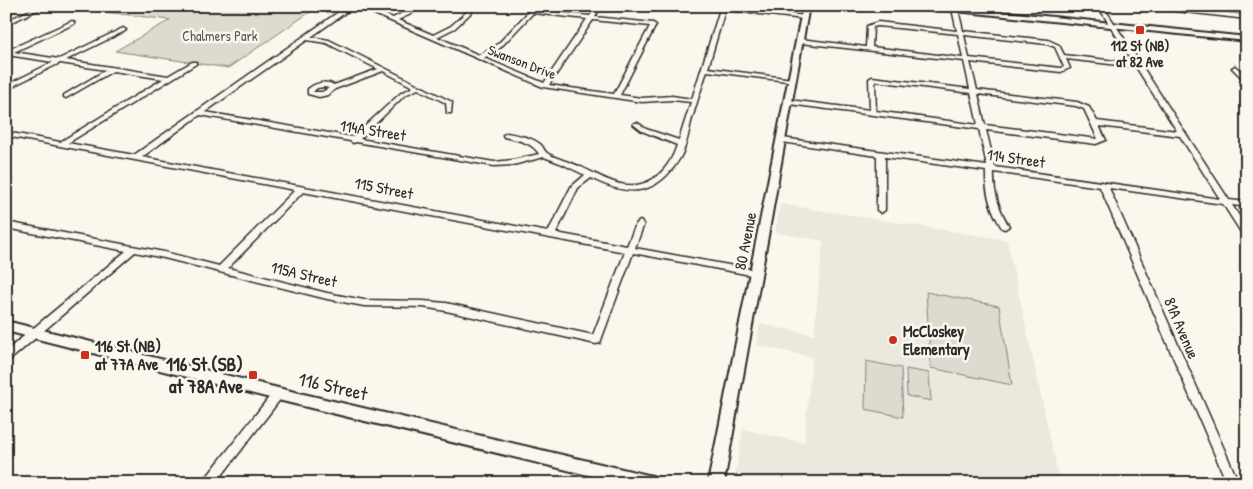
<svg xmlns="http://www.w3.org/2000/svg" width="1253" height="489" font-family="'Patrick Hand',sans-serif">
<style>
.built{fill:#ebe8de}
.green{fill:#dddad0;stroke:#84827e}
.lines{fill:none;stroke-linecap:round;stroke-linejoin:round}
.minor-casing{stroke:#2b2b2b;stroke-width:3}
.tertiary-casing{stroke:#2b2b2b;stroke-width:4}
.minor{fill:#fbf7ec;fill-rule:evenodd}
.tertiary{fill:#fbf7ec;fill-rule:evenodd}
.poi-dot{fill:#c8321e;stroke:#fbf7ec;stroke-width:2}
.labels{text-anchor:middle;stroke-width:5;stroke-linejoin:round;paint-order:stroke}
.far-park-label{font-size:14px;fill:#585754;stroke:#fbf7ec}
.far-poi-label{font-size:14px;font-weight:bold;fill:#2b2b2b;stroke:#fbf7ec}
.far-street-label{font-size:14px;fill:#2b2b2b;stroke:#fbf7ec}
.street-label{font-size:16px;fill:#2b2b2b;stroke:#fbf7ec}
.poi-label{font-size:16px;font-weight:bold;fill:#2b2b2b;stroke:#fbf7ec;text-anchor:start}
.near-poi-label{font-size:19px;font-weight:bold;fill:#2b2b2b;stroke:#fbf7ec;text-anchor:end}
.near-street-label{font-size:19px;fill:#2b2b2b;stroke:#fbf7ec}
</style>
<rect width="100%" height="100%" fill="#fbf7ec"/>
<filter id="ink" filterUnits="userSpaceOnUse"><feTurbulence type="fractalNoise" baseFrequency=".02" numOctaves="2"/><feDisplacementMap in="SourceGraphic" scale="10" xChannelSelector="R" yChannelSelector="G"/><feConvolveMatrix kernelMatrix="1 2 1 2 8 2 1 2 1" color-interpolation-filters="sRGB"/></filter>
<g filter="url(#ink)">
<path class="built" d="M780,204l227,36 53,243h-326l9,-54 61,14 8,-86 -56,-12 4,-21 54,11 9,-94 -48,-9z"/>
<path class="green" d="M56,6h24l28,4 7,-4h204l-91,62 -113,-17 55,-31z
M926,292l73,14 13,79 -81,-17z
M866,361l35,7 2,49 -38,-8z
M906,369l23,4 2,28 -24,-5z"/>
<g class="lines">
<g class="minor-casing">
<path id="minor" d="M39,6h7l-40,19v-4z
M347,6l26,4 20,8c9,-4 18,-12 27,-12l-9,8 -13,6 35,15 18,-9 22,-20h5l-23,22 -18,9 42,18 17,-9 38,-40 5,1 -3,3 54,6 6,-10h5l-6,11 58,6 3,2 -36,70 22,3 30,-2 20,3 28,-90 -19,-3h22l83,10v2l-2,1 -79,-9 -17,58 85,11 2,1v2l-88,-11c-6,18 -11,34 -16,51 -3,13 -5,26 -11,36 -24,39 -52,39 -89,20l-13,10 -22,45 71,13 9,-22 4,-3 4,3 -9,24 121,22 3,1 2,2 -2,2 -3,1 -123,-23 -32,87 -1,3 -4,1 -150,-33 -23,-4 -59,-1 -37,-7 -163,-41 -29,-6 -125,108 -4,1v-10l120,-100 -120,-23v-6l158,30 55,14 76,-76 -289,-54v-4l54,10 103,-63 -50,-8 -47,27 -2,-1v-2l42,-25 -46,-7 -43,21 -8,6 -2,-1 -1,-2 7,-5 40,-20 -46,-7 -1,-4 66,-30 2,1v2l-60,28 45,7 64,-31 3,2 -1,1 -59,29 102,16 24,-14h4v2l-128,79 66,12zM349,10l21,2 173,75 99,15 30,-2 19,2 -12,38 -33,-11 -8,-6h-4l-1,1 9,7 35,14c-4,13 -12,26 -24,34 -26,16 -50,-2 -74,-13 -7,-3 -29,-10 -32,-13 -3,-2 -4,-7 -7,-9 -9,-7 -22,-9 -33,-11l-4,2 1,2c13,3 28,5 35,17l-26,6 -19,2 -134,-23 45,-44 13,-6 28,14 1,10h4l1,-11 -123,-62 -18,-3zM533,13l54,6 -43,64 -60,-25 16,-10zM593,20l57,6 -36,68 -65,-9zM307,40l19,3 52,26 -44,16c-8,-5 -19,-2 -26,4v5l11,3 9,-2 7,-6 48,-18 30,16 -12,6 -48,44 -148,-25zM324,87l5,1 -7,4h-9l4,-4zM200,115l150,26 3,2 3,-1 138,24 19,-1 31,-8 16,6 25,12 -14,12 -23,45 -406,-75zM303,192l322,60 -32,83 -147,-32 -23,-2 -59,-1 -37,-7 -99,-25z
M1098,6h5l126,194 18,2v5l-15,-2 15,23v10l-3,-1 -21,-33 -114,-16 130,295h-12l-127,-296 -106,-15c-1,19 5,38 15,54l-4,3 -3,-1c-11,-17 -17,-37 -16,-57l-101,-14v53l-4,3 -4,-3v-54l-95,-14 -4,-2 4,-2 205,28 -8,-37 -190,-25 -3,-2 3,-2 81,10 -1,-31 3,-2 98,12 -6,-28 -164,-18 -3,-2 3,-2 66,8 1,-21 11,-4 79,9 -5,-22 3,-2 3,2 5,22 85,9 11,5 5,10 69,8zM878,26l80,8 5,24 -91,-11 1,-20zM964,35l83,9 8,3 9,20 -3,1 -92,-10zM1066,59l70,8 41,64 -80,-10 -8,-14 -12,-5 -100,-12 -7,-28 91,10 9,-4zM875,81l96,12 7,32 -102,-14zM978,94l98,12 8,3 14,30 -113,-14zM1099,126l81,10 40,63 -225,-32 -9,-37 110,14 10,-4z
M1132,6h21l94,9v4z
M1235,66l12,11v6l-15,-15z
M278,390l4,1 1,3 -1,3 -66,86h-14l72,-92z"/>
</g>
<g class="tertiary-casing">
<path id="tertiary" d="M803,6h6l-85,477h-16z
M923,6h25l299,31v4l-321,-33z
M6,321l272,67 374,88 6,2 2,5h-39l-343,-83 -272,-69z"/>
</g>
<use href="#minor" class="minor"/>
<use href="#tertiary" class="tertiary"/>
</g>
</g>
<g class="poi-dot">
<rect x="1135" y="25" width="10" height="10" rx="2.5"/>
<circle cx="893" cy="340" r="5"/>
<rect x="80" y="350" width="10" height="10" rx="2.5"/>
<rect x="248" y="370" width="10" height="10" rx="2.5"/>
</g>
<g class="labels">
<g class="far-park-label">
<text x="220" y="41">Chalmers Park</text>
</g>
<g class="far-poi-label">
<text x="1140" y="51">112 St (NB)<tspan x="1140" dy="16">at 82 Ave</tspan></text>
</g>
<g class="far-street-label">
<text transform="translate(522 62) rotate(21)" y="5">Swanson Drive</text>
</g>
<g class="street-label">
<text transform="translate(373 130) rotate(9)" y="6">114A Street</text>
<text transform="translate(1016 158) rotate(8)" y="6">114 Street</text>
<text transform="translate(384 188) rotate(11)" y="6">115 Street</text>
<text transform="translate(745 241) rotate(-79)" y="6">80 Avenue</text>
<text transform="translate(304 274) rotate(13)" y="6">115A Street</text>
<text transform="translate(1182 328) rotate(67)" y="6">81A Avenue</text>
</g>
<g class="poi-label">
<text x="903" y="337">McCloskey<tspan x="903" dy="18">Elementary</tspan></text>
<text x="95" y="352">116 St (NB)<tspan x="95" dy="18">at 77A Ave</tspan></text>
</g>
<g class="near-poi-label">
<text x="243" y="371">116 St (SB)<tspan x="243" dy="22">at 78A Ave</tspan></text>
</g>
<g class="near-street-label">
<text transform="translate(333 386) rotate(13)" y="7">116 Street</text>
</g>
</g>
<rect width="1253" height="489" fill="none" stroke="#fbf7ec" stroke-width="25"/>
<rect x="12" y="12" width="1228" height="464" fill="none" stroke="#2b2b2b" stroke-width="2" filter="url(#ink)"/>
</svg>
